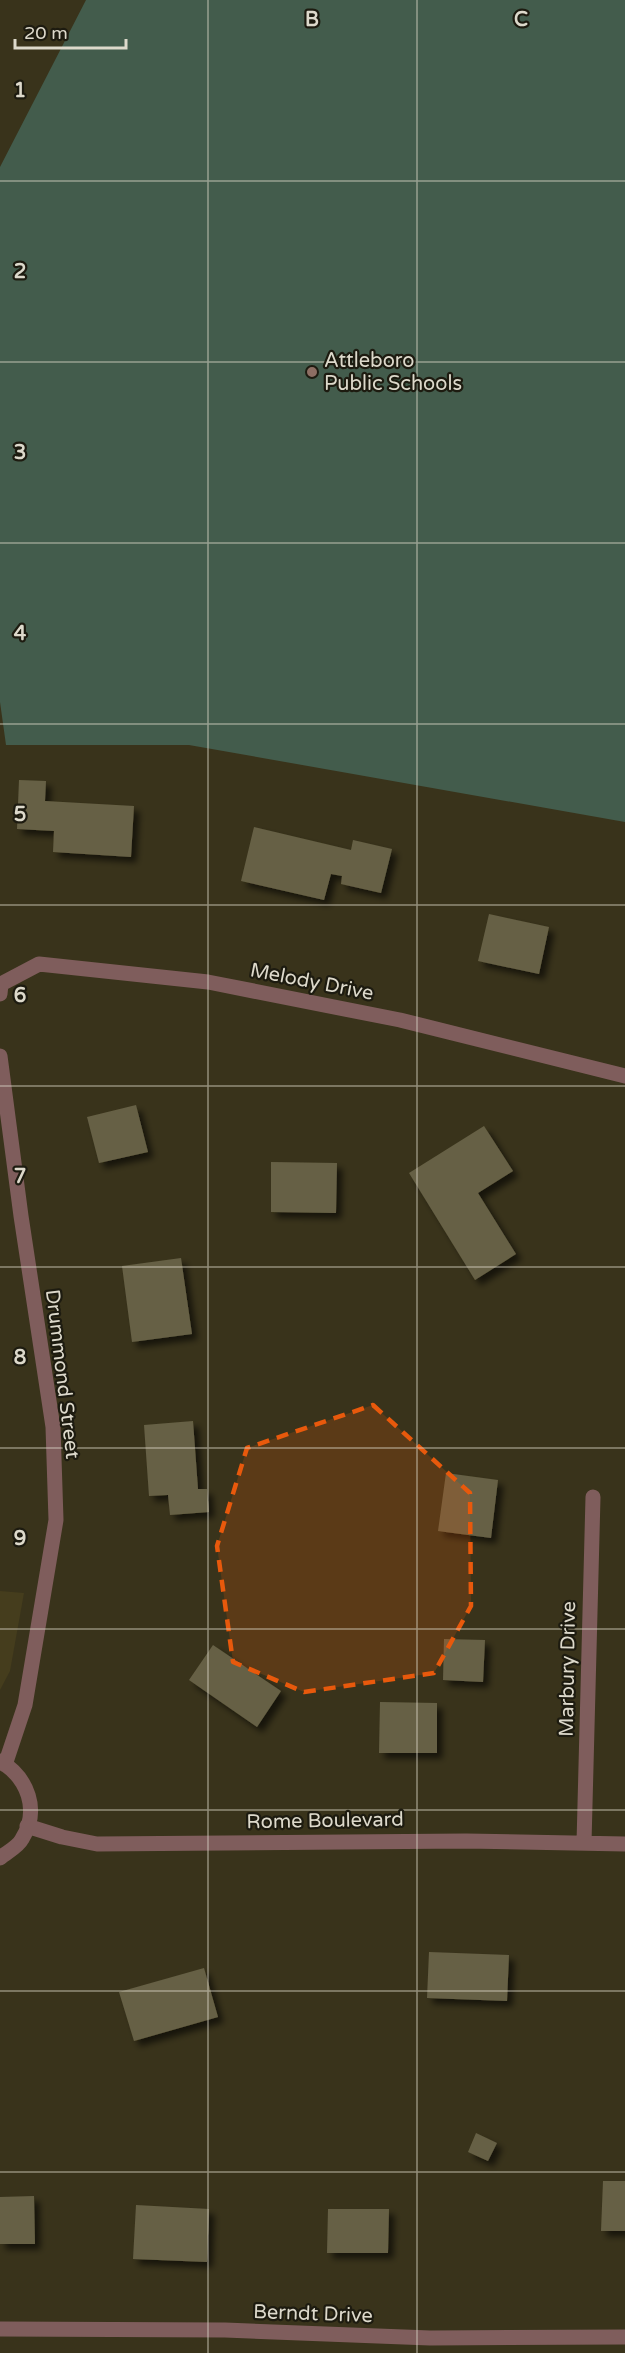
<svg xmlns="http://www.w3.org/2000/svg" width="625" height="2353" font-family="'Varela Round',sans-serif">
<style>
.built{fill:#453d1d}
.green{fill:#435c4c}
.building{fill:#666045;filter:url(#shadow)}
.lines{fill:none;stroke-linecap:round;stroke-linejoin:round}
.minor{stroke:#7f5d5c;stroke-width:15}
.marked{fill:#e8590c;fill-opacity:0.2;stroke:#e8590c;stroke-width:4.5;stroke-dasharray:12 8;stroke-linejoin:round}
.grid{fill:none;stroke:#ddd9cb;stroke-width:1.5;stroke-opacity:0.55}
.education-dot{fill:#8d6e63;stroke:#1d1b10;stroke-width:2}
.labels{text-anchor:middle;stroke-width:4.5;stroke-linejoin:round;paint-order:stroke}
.poi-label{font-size:20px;fill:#ddd9cb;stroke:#1d1b10;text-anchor:start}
.street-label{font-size:20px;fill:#ddd9cb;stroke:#1d1b10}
.grid-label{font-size:20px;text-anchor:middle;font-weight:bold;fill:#ddd9cb;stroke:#1d1b10;stroke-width:4.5;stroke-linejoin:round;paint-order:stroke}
</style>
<defs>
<filter id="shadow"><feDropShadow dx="5.5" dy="5.5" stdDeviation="3" flood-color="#0009"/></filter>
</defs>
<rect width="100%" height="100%" fill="#39331b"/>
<path class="built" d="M0,1591l24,2 -14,78 -10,19z"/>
<path class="green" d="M86,0h539v822l-436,-77h-183l-6,-43v-535z"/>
<path class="building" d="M19,780l27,1 -1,20 89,5 -3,51 -78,-5 1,-21 -37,-2z
M254,827l97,23 2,-10 39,9 -11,44 -40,-9 1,-8 -11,-2 -7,26 -83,-19z
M489,914l60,13 -10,47 -61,-13z
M136,1105l12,47 -49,11 -12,-46z
M484,1126l29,45 -35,22 38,61 -41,26 -66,-107z
M271,1162l66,1 -1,50 -65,-1z
M181,1258l11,76 -60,8 -10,-76z
M193,1421l5,68h9l2,23 -39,3 -2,-20 -19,1 -5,-71z
M446,1473l52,7 -7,58 -53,-7z
M444,1639l41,1 -2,42 -40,-2z
M213,1645l68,46 -24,36 -68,-47z
M380,1702l57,1v50h-58z
M429,1952l80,3 -2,46 -80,-3z
M204,1968l14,49 -84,24 -15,-49z
M476,2133l21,10 -9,18 -20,-9z
M603,2181h22v50h-24z
M34,2196l1,48h-35v-47z
M136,2205l73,4 -2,53 -74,-3z
M328,2209h61l-1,44h-61z"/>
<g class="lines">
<path class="minor" d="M0,994l1,-10 38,-20 169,18 192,38 225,56
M0,1056l21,160 32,211 3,93 -31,185 -20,60
M0,1761c28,17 40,49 22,78 -4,8 -15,13 -22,19
M27,1826l35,11 35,7 369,-3 159,3
M584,1843l9,-346
M0,2329l225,1 205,8 195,-1"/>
</g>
<path class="marked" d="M373,1405l97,88 1,113 -37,67 -130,19 -71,-30 -16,-116 30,-98z"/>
<path class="grid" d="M208,0v2353M417,0v2353M0,181h625M0,362h625M0,543h625M0,724h625M0,905h625M0,1086h625M0,1267h625M0,1448h625M0,1629h625M0,1810h625M0,1991h625M0,2172h625"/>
<circle class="education-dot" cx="312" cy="372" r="6"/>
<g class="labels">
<g class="poi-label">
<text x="324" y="367">Attleboro<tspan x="324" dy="23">Public Schools</tspan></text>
</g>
<g class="street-label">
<text transform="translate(312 981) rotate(11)" y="7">Melody Drive</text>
<text transform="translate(63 1374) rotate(83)" y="7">Drummond Street</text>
<text transform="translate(567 1669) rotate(-89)" y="7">Marbury Drive</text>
<text transform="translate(325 1820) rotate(-1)" y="7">Rome Boulevard</text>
<text transform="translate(313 2313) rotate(2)" y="7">Berndt Drive</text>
</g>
</g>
<g class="grid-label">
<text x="312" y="26">B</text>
<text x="521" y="26">C</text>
<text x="20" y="97">1</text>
<text x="20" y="278">2</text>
<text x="20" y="459">3</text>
<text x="20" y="640">4</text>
<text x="20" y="821">5</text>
<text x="20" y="1002">6</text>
<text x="20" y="1183">7</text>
<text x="20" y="1364">8</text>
<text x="20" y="1545">9</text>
</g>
<path d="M15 39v9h111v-9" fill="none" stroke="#ddd9cb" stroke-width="3"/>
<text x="24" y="39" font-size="18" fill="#ddd9cb" stroke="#1d1b10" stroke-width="4.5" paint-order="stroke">20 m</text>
</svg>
